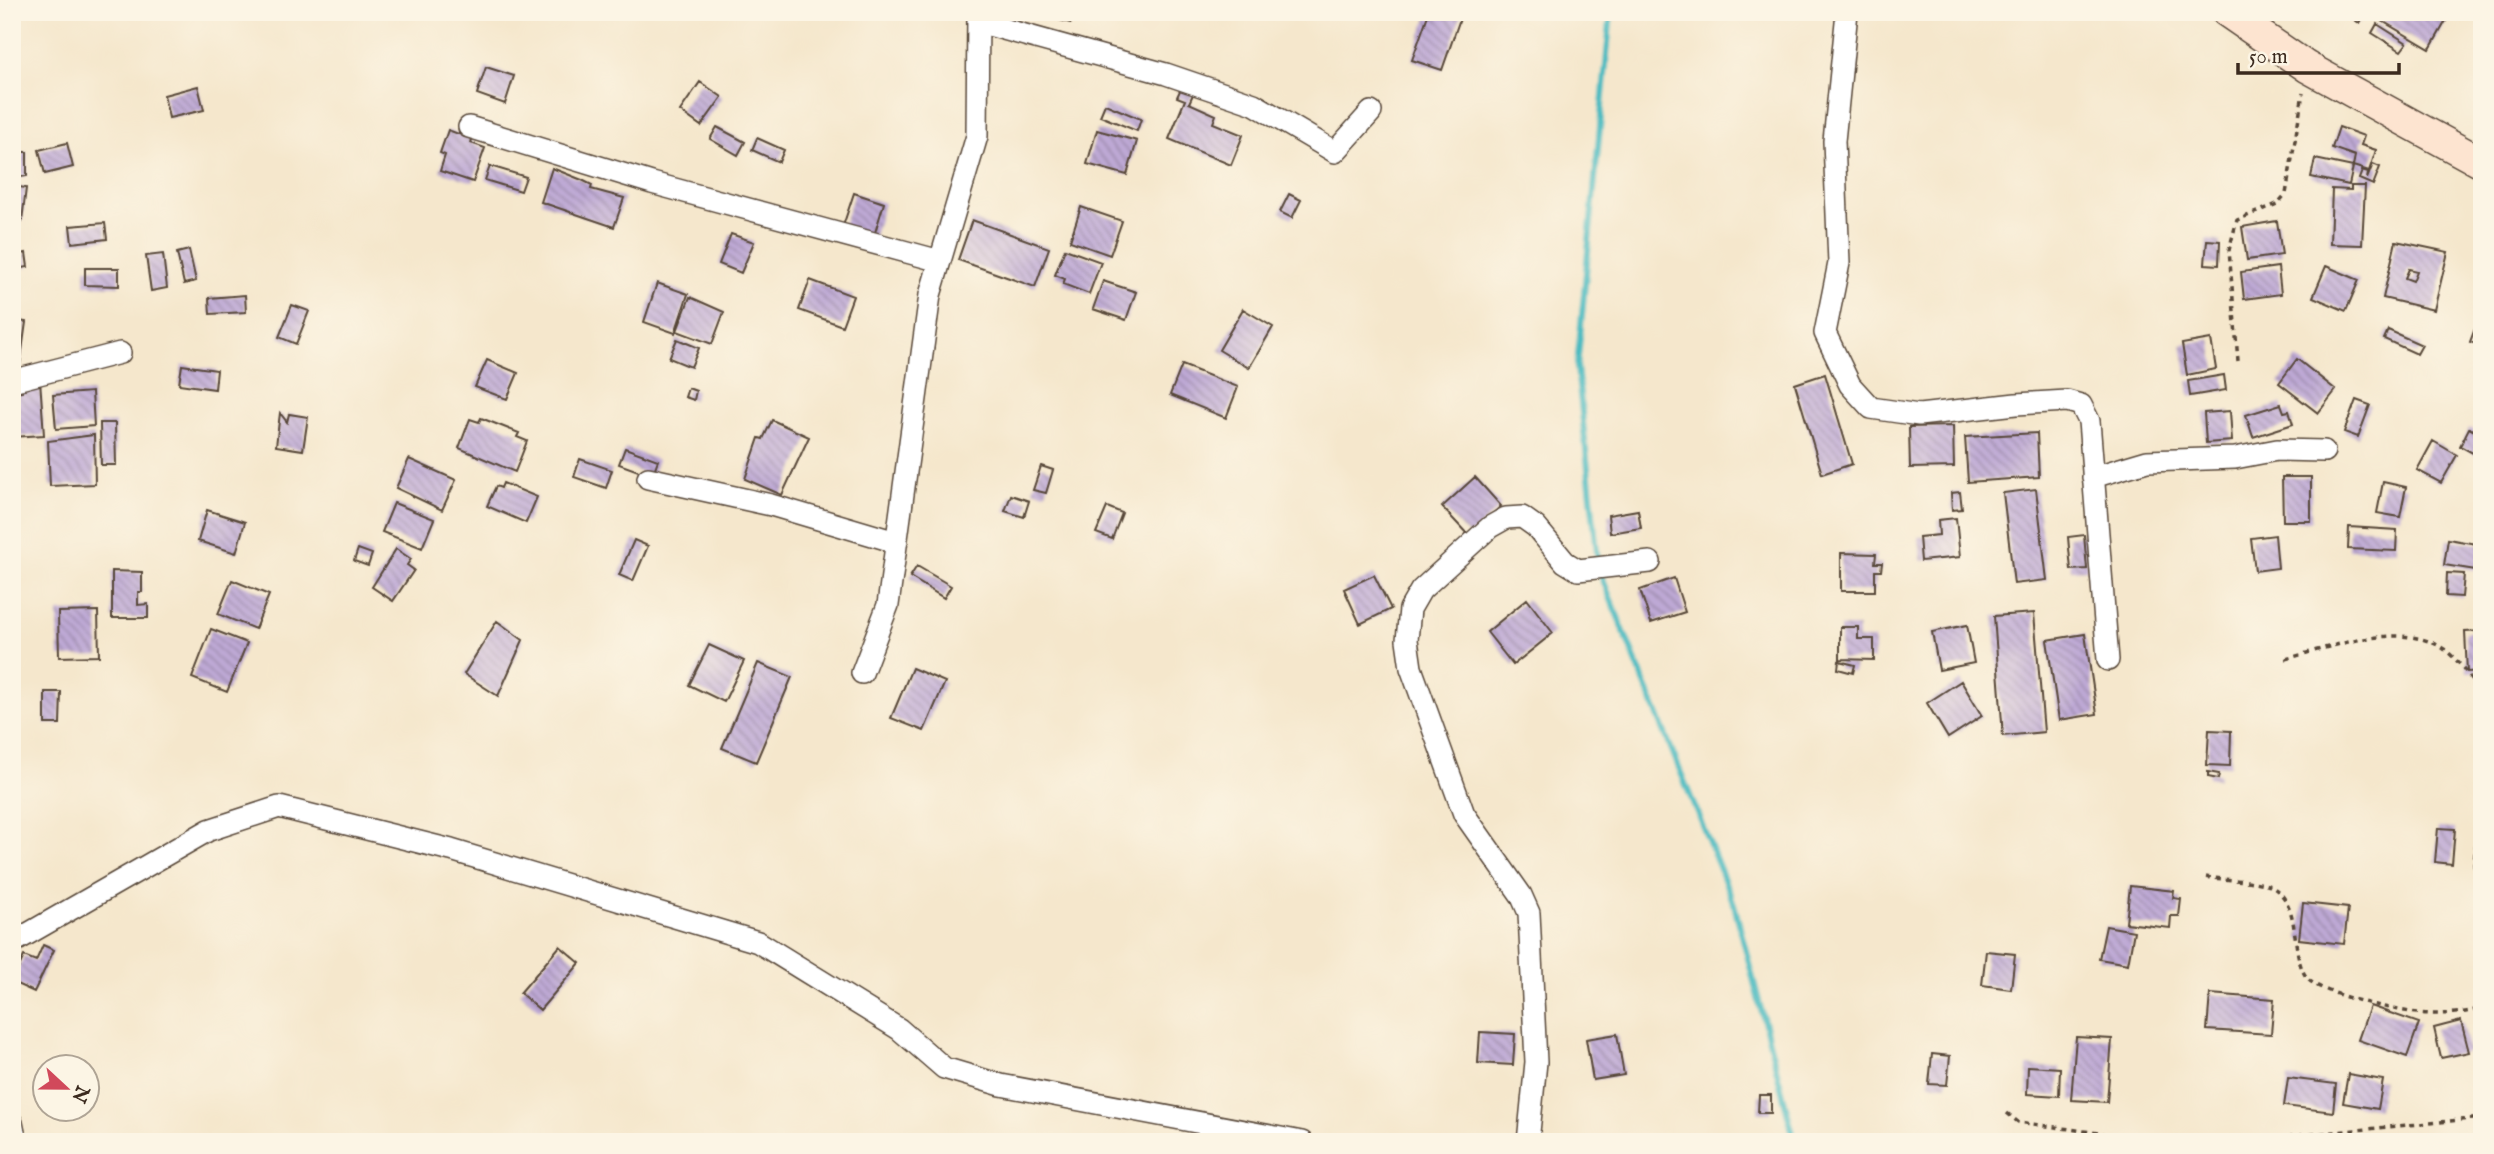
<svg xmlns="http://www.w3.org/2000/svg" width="2494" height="1154" font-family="'IM FELL English',serif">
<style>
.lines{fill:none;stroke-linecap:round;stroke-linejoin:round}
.stream{stroke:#4cbbc1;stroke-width:6}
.building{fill:url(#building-back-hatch);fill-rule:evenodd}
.minor-casing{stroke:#574638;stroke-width:24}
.secondary-casing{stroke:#574638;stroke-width:33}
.path{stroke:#574638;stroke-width:3.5;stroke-dasharray:5 5;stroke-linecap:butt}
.minor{stroke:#fff;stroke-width:21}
.secondary{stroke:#fde4d0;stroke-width:30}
</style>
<defs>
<pattern id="building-back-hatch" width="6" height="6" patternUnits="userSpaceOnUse" patternTransform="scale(1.75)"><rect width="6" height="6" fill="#bea9d5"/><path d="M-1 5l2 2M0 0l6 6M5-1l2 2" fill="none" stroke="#9c8aac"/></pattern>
</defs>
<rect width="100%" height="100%" fill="#fcf5e5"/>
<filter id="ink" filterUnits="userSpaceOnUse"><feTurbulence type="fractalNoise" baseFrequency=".0143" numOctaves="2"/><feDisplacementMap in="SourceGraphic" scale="14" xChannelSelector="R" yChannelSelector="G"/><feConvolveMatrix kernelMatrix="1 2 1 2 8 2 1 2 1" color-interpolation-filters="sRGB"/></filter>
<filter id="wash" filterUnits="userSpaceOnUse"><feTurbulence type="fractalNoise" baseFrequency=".00686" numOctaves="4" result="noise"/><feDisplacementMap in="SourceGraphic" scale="28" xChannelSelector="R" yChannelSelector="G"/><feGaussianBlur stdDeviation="1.57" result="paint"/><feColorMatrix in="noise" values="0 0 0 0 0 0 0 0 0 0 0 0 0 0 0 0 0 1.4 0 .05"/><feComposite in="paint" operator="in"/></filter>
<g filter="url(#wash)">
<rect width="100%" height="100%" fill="#f5e7cc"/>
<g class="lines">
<path class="stream" d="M1611,12l-34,355 22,203 135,334 61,238"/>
</g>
<g id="blocks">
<path class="building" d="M1028,12h46l-3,11z
M1429,12l33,1 -20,57 -30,-10z
M2344,12h21l-6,11z
M2367,12h84l-21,37z
M2377,24l30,19 -6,8 -29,-18z
M486,67l28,9 -9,28 -28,-10z
M700,82l22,15 -21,29 -21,-15z
M1183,84l12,6 -6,13 27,12 -3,8 30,12 -12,30 -62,-26 16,-39 -8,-3z
M198,86l6,24 -35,8 -5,-23z
M1105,104l36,15 -4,12 -37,-15z
M717,127l28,15 -7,13 -28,-16z
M2339,127l25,9 -3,9 15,5 -7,21 -16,-5 2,-10 -23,-8z
M448,130l24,9 -1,4 14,5 -12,34 -33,-11 5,-16 -5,-2z
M1097,130l40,11 -10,34 -40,-11z
M757,138l27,12 -5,12 -27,-12z
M67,143l6,24 -28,7 -6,-24z
M12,152h15v24l-7,1v-8h-8z
M2315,159l38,8 -4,18 -38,-8z
M2373,164l7,3 -7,18 -14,-6 3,-8 6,2 -1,6z
M490,166l36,11 -5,14 -36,-11z
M552,168l30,12 10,5 -1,4 33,9 -10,29 -73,-25z
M12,186l14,2 -4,33 -10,-1z
M2351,186h14l-3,59 -32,-1 2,-55 19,1z
M854,193l30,10 -11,36 -31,-10z
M1289,194l12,6 -9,18 -12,-6z
M1081,207l41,14 -12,34 -40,-14z
M972,220l77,28 -14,39 -77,-27z
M2277,221l5,34 -35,5 -5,-33z
M105,223l2,16 -35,4 -2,-17z
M731,234l23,8 -13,31 -22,-9z
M2207,240l13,1 -1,24 -14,-1z
M2396,241l52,11 -14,58 -51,-12zM2409,269l8,2 -4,10 -8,-3z
M1065,249l36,13 -12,32 -26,-10 2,-5 -10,-4z
M189,250l7,31 -12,3 -7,-31z
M26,253l2,14 -16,3v-14z
M163,254l4,34 -16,3 -5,-35z
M2326,266l33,14 -13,31 -33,-14z
M2278,267l3,27 -37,5 -3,-27z
M85,268h34v18l-34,-1z
M810,280l43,16 -11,30 -43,-16z
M1103,281l33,11 -10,28 -33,-11z
M657,283l31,11 -13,39 -31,-11z
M245,295l1,17 -36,2 -1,-16z
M690,297l34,15 -12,32 -35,-13z
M292,305l17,6 -13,33 -17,-7z
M1243,309l30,18 -24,41 -30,-18z
M2479,318l3,1v27l-12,-4z
M12,320l14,2 -6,43 -8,-1z
M2388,330l34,15 -5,9 -33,-15z
M677,339l22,9 -8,19 -22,-9z
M2211,339l5,30 -29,6 -5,-31z
M2297,359l39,31 -18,23 -39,-30z
M487,360l31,13 -11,26 -32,-12z
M182,365l35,5 -2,19 -36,-5z
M1182,365l56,22 -12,31 -56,-23z
M1825,374l27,90 -30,10 -27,-90z
M2224,375l2,15 -36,6 -2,-15z
M40,380l4,55 -32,2v-44l10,-1 4,-11z
M688,388l8,3 -2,9 -9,-3z
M92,392l2,34 -38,3 -3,-34z
M2356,400l14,5 -12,32 -14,-5z
M2281,404l3,8 5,-1 4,13 -40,13 -7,-22z
M2230,411l2,30 -26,2 -2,-30z
M280,413l7,9 2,-8 19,3 -5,33 -27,-4z
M481,418l38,15 -2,4 10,4 -12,31 -56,-24 11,-29 9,3z
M772,420l37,17 -27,58 -37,-16 14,-41 4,1z
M100,423h15l1,42h-15z
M1953,426l1,41 -44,1 -1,-41z
M2469,428l13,7v23l-22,-12z
M2037,433l2,44 -71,5 -3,-45z
M94,435l1,49 -45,2 -2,-45z
M2433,441l24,14 -16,28 -24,-13z
M625,448l33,12 -6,16 -33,-12z
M409,459l47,21 -14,30 -46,-22z
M580,459l32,11 -6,18 -32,-11z
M1041,466l12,4 -7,23 -13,-3z
M1475,477l26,29 -32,30 -27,-29z
M2282,477h29v44h-28z
M2383,482l23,5 -6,30 -23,-4z
M503,483l34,14 -11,26 -39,-17 9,-20 5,2z
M2036,489l11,91 -33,4 -11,-91z
M1960,492l2,17 -10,1 -1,-17z
M1011,495l18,6 -5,16 -19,-6z
M394,503l40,16 -12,29 -40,-16z
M1107,507l15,6 -10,26 -16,-6z
M207,510l38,12 -9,31 -38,-12z
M1638,510l3,18 -31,5 -2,-18z
M1956,518l4,39 -39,4 -2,-24 20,-2 -1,-15z
M2349,527l48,3 -1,21 -48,-2z
M2084,535l3,34 -16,1 -3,-33z
M2275,535l3,33 -23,3 -4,-33z
M2448,539l34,6v26l-38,-6z
M634,540l14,6 -15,35 -14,-6z
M358,549l14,5 -4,12 -14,-5z
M396,549l15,10 -4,6 7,5 -21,31 -21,-14z
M1841,553l35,1 -1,9h7l-1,8h-6v20h-34z
M917,566l34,20 -7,12 -34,-21z
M112,571l30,1v20h-4v13l10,-1v14h-36z
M2447,573l17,1 -2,23 -16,-1z
M1374,575l17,34 -31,15 -16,-35z
M1674,578l11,34 -34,11 -11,-33z
M232,580l37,15 -14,34 -37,-15z
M1527,599l26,34 -40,32 -26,-33z
M98,611l1,45 -40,1 -1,-45z
M2034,613l10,119 -41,4 -9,-120z
M497,621l26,19 -25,56 -34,-22z
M1967,625l7,38 -35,7 -7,-38z
M1840,627h18v12h16v21l-34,-1z
M211,629l36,14 -20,49 -35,-14z
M2482,631v40l-15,1 -2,-40z
M2085,634l12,80 -38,6 -12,-80z
M709,645l35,16 -20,41 -35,-17z
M1839,661l16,4 -2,8 -15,-4z
M758,663l34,14 -36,85 -34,-14z
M912,668l33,14 -21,49 -33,-13z
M1961,681l21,35 -34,22 -21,-35z
M45,692h16l-1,32h-15z
M2209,730l22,1 -1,35 -23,-1z
M2208,772l11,2 -1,5 -10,-2z
M2438,828l17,1 -3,35 -17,-2z
M2130,886l44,5 -1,7 8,1 -2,17h-8l-1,12 -44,-5z
M2303,903l45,5 -4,36 -45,-5z
M2106,926l28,5 -6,33 -29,-5z
M43,945l11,5 -20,42 -22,-10 12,-26 12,5z
M560,946l20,17 -40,47 -20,-17z
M1986,951l29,3 -4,35 -29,-4z
M2210,994l64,5 -3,35 -64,-4z
M2370,1006l49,17 -12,34 -49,-17z
M2461,1021l8,31 -28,6 -7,-30z
M1480,1032l35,2 -2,31 -35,-2z
M1617,1034l7,41 -31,5 -7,-41z
M2076,1037l36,2 -5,63 -36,-2z
M1932,1054l18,2 -3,29 -18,-1z
M2028,1066l32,2 -1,28 -32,-2z
M2348,1074l35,6 -5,29 -35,-6z
M2288,1078l48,6 -3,28 -49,-6z
M1759,1095h12v18h-13z"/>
</g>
</g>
<g filter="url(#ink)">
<use href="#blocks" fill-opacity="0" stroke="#574638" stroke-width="2"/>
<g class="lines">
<g class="minor-casing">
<path id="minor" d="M1847,12l-13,129 5,122 -14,70 25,52 21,23 48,7 97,-11 51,-3 14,4 8,16 19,239
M978,22l188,52 88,30 81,48 36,-40
M469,127l183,56 288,78
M12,381l108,-28
M2093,477l54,-16 88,-3 42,-8 47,1
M648,478l123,27 125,37
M862,673l26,-68 42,-310 47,-159 1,-124
M12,943l197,-113 70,-23 172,43 307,92 141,87 45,39 57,17 301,57
M12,1123l4,19
M1528,1142l8,-80 -7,-149 -8,-18 -57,-81 -53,-146 -4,-28 3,-31 11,-19 69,-63 16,-9 16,-1 14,10 29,35 13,8 72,-8"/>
</g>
<g class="secondary-casing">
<path id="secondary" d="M2227,12l80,55 175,96"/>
</g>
<path class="path" d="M2238,361l-9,-111 8,-30 40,-16 9,-10 17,-101
M2286,659c44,-12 116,-39 158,-10 15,11 28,31 38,46
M2482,773l-8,91 8,71
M2206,877c16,3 50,3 64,9 34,17 18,66 37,92 12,16 90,33 111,35 20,2 45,1 64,-5
M2007,1113l11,9 147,20
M2231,1142l251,-24"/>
<use href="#minor" class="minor"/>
<use href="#secondary" class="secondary"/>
</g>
</g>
<rect width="2494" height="1154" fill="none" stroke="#fcf5e5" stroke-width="42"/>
<g transform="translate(66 1088) rotate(112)"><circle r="33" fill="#fcf5e5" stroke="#afa495" stroke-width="2"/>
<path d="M0-5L12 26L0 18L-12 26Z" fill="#d1495b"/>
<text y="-10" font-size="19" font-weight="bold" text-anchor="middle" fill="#3b2a1e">N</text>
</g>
<path d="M2238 63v10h161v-10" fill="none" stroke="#3b2a1e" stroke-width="3.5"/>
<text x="2249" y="63" font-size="21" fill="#3b2a1e" stroke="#fcf5e5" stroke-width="5" paint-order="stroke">50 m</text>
</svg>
